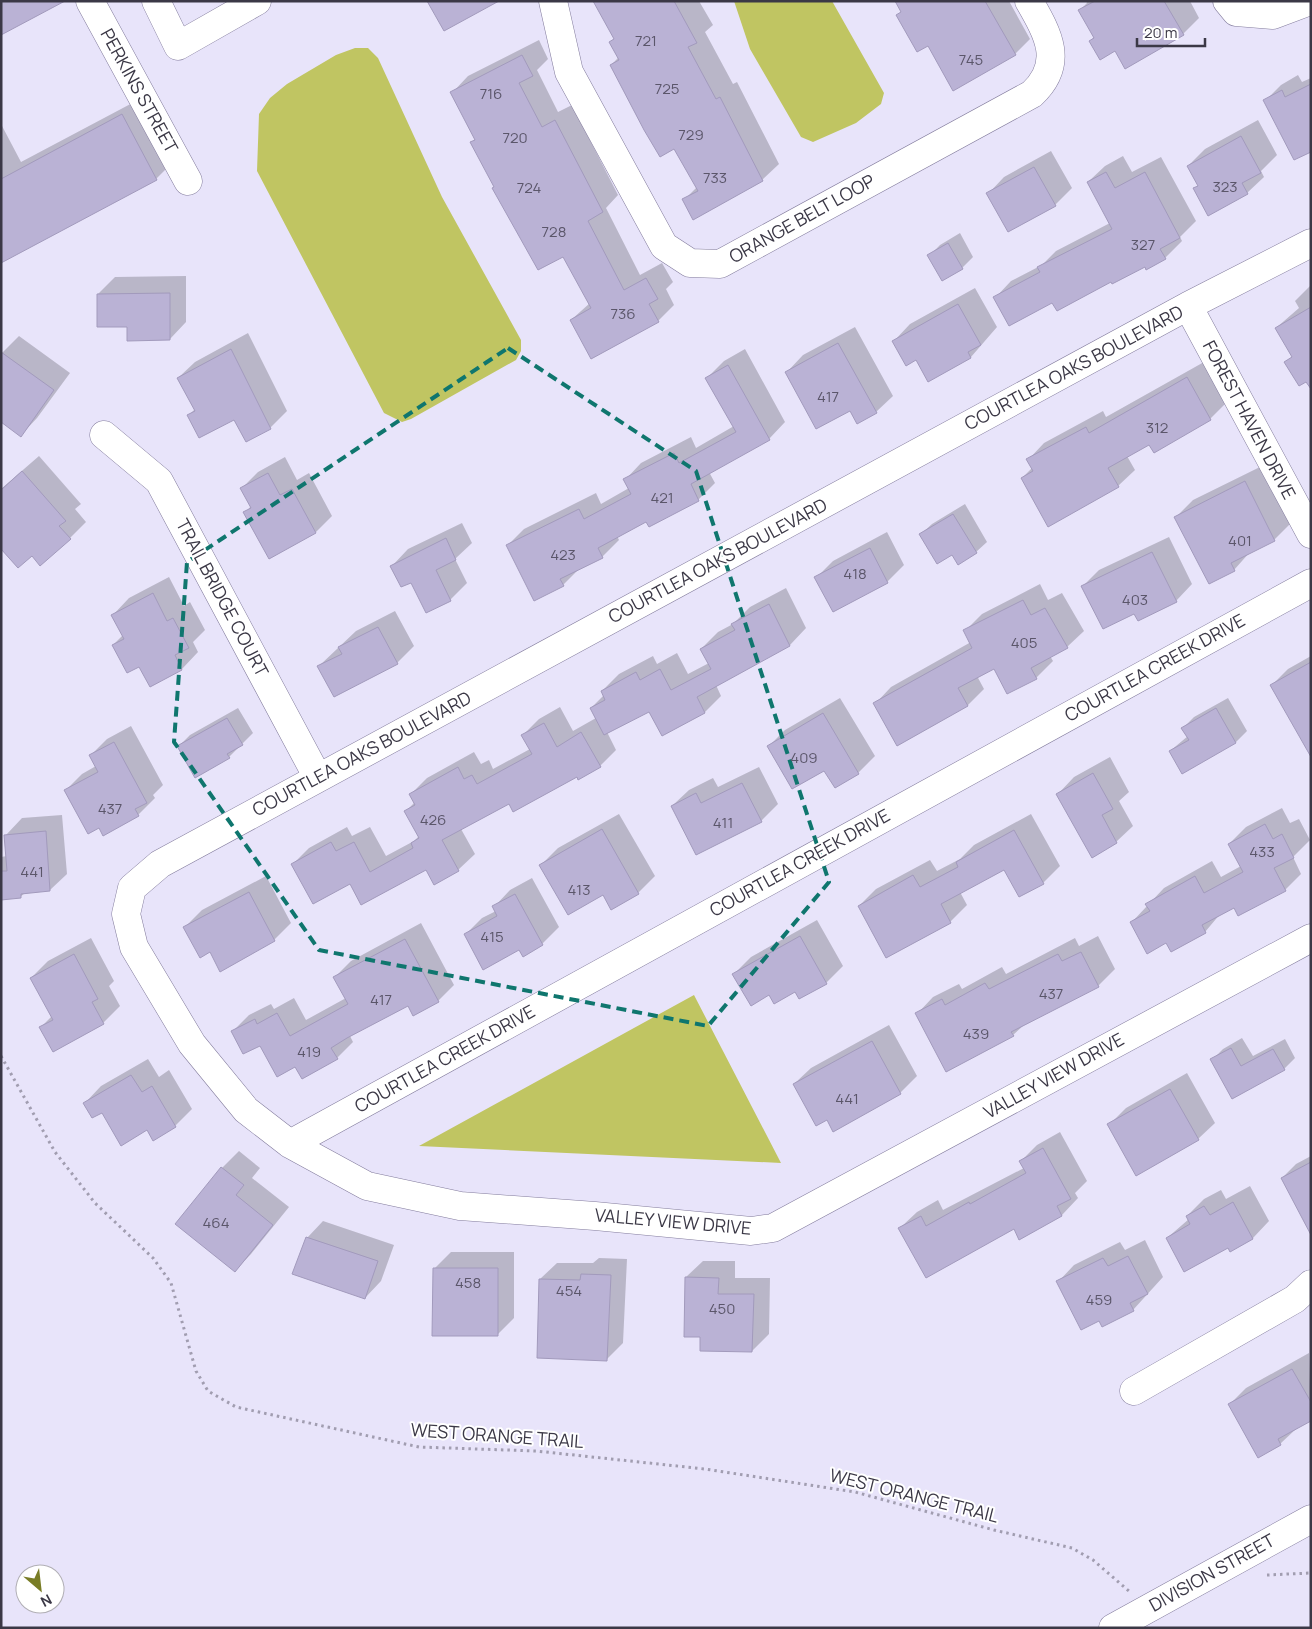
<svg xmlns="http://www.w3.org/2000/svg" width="1312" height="1629" font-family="Manrope,sans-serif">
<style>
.water{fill:#c0c562}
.shadow{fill:#0003}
.building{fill:#bab2d5;stroke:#a29abc}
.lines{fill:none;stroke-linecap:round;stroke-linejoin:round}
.minor-casing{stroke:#837c9d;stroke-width:29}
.path{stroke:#a19db0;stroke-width:3;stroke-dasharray:2.5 4;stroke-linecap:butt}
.minor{stroke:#fff;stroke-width:28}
.marked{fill:none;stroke:#0f766e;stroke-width:4;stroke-dasharray:10 6;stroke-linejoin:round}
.labels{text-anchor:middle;stroke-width:4;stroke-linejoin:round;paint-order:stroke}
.number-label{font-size:15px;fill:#5b566a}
.street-label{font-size:18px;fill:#3b3846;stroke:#fff}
</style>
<rect width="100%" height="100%" fill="#e8e4fa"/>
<path class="water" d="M734,1h98l52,92 -3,11 -25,19 -43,19 -12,-5 -51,-88z
M355,48h13l10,10 64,139 79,143v11l-5,9 -105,59 -9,3 -18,-9 -127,-242 2,-57 11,-16 17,-14 49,-29z
M694,995l87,168 -362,-17z"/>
<path class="shadow" d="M594,1h105l14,24 -8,7 28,52 4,-2 42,82 -17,16 -78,20 13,-13 -23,-40 -63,-82 8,-8 -9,-15 5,-4z
M896,1h113l21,38 -15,15 -87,-10 -30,-29 4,-4z
M1086,1h104l9,17 -16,16 -68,15 -25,-8 5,-5 -15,-26 7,-7z
M539,40l9,19 -11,11 21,42 14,-7 46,90 -12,13 34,67 22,-12 11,19 -7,7 8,16 -16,16 -87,-1 19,-17 -26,-48 -69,-68 -23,-45 4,-4 -24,-45 16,-17z
M1298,75l4,7 9,-4v72l-46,-49 16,-16z
M138,100l34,63 -16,16 -155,82v-137l20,38z
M1258,120l19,35 -16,16 3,6 -17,16 -52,-5 4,-3 -11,-19 17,-17z
M1051,151l21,37 -17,17 -67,-11 16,-17z
M1123,156l9,16 29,-15 35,64 -16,16 2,4 -17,17 -112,43 -58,-3 16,-17 31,-16 14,-14 54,-28 -22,-41 17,-16z
M960,233l13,24 -11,11 -33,-12 11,-11z
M186,276v46l-16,17 -72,-45 17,-17z
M1311,285v93l-25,-16 7,-6 -17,-28 23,-20 -4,-7z
M975,288l22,39 -26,30 -43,23 -12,-22 -22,-17 16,-17z
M855,327l38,69 -17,16 -25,-3 -64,-37 16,-17z
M248,333l39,78 -17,17 -24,12 -12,-22 -45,-3 6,-6 -17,-31 17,-16z
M19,336l51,37 -33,45 -16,17 -19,-82z
M745,349l40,73 -16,17 -60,33 6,11 -17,17 -49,26 -2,-6 -30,16 2,4 -17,17 -22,11 -17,17 -55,-40 16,-16 72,-36 5,11 28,-16 -4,-8 16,-17 50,-26 5,11 38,-22 -27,-48 17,-17z
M1204,362l23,40 -17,17 -60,24 -23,13 8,14 -17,16 -96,-8 10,-10 -4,-8 16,-17 59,-32 3,6z
M39,456l42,48 -6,5 11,13 -16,16 -69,-13v-36z
M285,457l12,23 12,-7 23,43 -16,16 -71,-19 6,-7 -9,-18 16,-16z
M1262,466l29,57 -17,17 -24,12 -16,18 -58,-53 17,-17z
M965,504l22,38 -11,10 -55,-18 11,-10z
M462,523l10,20 -17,16 12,24 -17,17 -24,11 -15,-30 -19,-15 16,-17z
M887,532l17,33 -17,17 -71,-4 17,-17z
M1169,537l23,47 -16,17 -41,11 -52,-26 16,-16z
M169,577l15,29 6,-4 15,28 -12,12 5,10 -16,17 -42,-4 -27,-20 10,-10 -10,-20 16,-17z
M1040,584l8,16 14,-7 22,38 -17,16 -17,9 3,5 -17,17 -41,-11 -18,9 7,13 -16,16 -70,40 -23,-41 16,-17 80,-45 -6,-11 17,-17z
M786,588l20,40 -16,17 -74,40 5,11 -16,16 -43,23 -13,-25 -42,22 9,18 -16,16 -91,37 -48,26 14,25 -17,16 -32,-1 -76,14 -57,-19 16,-16 38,-21 5,9 18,-9 16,29 28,-15 5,-5 -13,-25 9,-9 -4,-8 16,-16 47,-26 7,12 8,-4 4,9 37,-20 -7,-14 16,-16 21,-12 13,24 23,-13 -5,-10 13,-13 -2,-4 17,-17 34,-18 4,8 20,-11 11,21 21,-11 -8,-14 17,-17 15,-8 17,-17z
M395,611l19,35 -17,17 -78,3 37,-35z
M1311,656v75l-40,-45 17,-17z
M840,698l35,58 -17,17 -33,-4 -56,-23 16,-16z
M1228,698l19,33 -11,11 -54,30 -12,-21 18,-15 -5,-8 11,-11z
M238,708l15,25 -24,24 -50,-11 11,-11z
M131,726l32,59 -10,10 2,3 -17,17 -39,11 -34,-35 17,-17 14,-8 -6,-10 17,-17z
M1110,757l19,35 -10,9 14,25 -17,16 -58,-48 16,-17z
M759,767l19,37 -17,17 -89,-15 17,-16 24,-12 5,9z
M1282,808l8,15 9,-4 11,21 -17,17 8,17 -16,16 -50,16 -14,7 -16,19 -38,9 -36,-18 33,-35 48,-27 9,16 20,-11 -12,-22 17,-17z
M619,814l36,62 -17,17 -34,1 -63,-29 17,-17z
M1031,814l29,52 -17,17 -39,-15 -44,24 7,13 -17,17 -63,34 -28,-50 17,-17 54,-29 7,11 23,-12 14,-14z
M62,815l5,59 -17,16 -25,3 -5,4 -19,2v-42l6,-1 -1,-21 16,-17z
M266,876l25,47 -17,17 -89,-13 17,-17z
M532,878l27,49 -17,17 -22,4 -55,-13 17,-17 14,-7 -2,-4 16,-17z
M817,920l26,46 -17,17 -30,8 -27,2 -35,-19 17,-17z
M421,923l33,62 -16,16 -30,3 -58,32 3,6 -16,16 -42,8 -35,-22 -27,-13 16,-16 22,-11 3,5 20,-11 12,22 40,-22 -11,-21 16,-16z
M1098,936l17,33 -17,17 -73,38 -12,11 -96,-21 16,-17 26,-13 3,5 40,-22 4,7 69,-36 4,8z
M91,938l23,43 -5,5 11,20 -17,17 -62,4 11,-11 -21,-38 17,-17z
M889,1025l28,51 -17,17 -73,25 -33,-34 17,-16z
M1242,1038l11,18 32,-17 10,19 -11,11 -51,29 -21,-38 11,-11z
M148,1059l11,18 10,-7 23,39 -17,17 -28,3 -62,-26 16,-17z
M1187,1073l28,50 -17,16 -89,-14 17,-17z
M1060,1132l27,49 -12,12 3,5 -16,17 -42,24 -6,-11h-114l17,-16 21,-12 5,10 81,-42 -4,-6 17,-17z
M239,1151l21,17 -8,10 37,29 -38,47 -16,17 -58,-47 45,-56z
M1311,1156v71l-29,-49 14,-14z
M1250,1186l19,35 -16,17 -22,12 -2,-4 -62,-8 22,-19 -2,-3 17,-17 17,-9 5,9z
M323,1221l71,24 -13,36 -16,17 -58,-60z
M1145,1240l18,37 -30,33 -33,9 -42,-37 16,-17 46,-23 5,8z
M451,1252h63v66l-17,17 -63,-66z
M599,1258l28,1 -4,84 -16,16 -67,-80 17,-16h36z
M703,1261h32v17h35l-1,56 -17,17 -50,-15 -16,-59z
M1309,1353l2,66 -14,9 -17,16 -50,-40 16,-16z"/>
<path class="building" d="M1,1h64l-64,34z
M427,1h72l-55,30z
M593,1h81l23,42 -9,4 28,52 4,-2 43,84 -70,39 -11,-21 16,-8 -24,-42 -14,8 -16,-27 -34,-65 9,-5 -10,-18 5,-3z
M895,1h90l31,54 -63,36 -25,-45 -11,6 -21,-37 5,-3z
M1095,1h69l20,34 -59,34 -10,-18 -15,9 -11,-19 5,-3 -16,-28z
M522,55l11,21 -14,7 23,44 13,-7 48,92 -15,9 36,69 22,-12 12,21 -9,5 10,18 -68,37 -21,-39 21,-12 -28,-51 -25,13 -46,-82 2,-1 -24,-45 5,-2 -25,-48z
M1311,84v68l-17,8 -31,-60 19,-10 3,7z
M122,114l35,66 -156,83v-84z
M1241,136l20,37 -19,10 6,11 -40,22 -15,-28 5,-2 -11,-20z
M1034,167l22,39 -48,26 -22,-39z
M1106,172l9,16 30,-16 35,66 -20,11 6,10 -20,11 -1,-3 -33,17 -1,-2 -54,29 -5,-8 -43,23 -16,-29 47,-25 -3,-5 75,-38 -25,-47z
M948,243l15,26 -21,12 -15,-26z
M170,293v47l-43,1v-14h-30v-33z
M958,304l23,41 -13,7 3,6 -43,24 -12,-22 -10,6 -14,-25z
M1311,307v82l-5,-7 -7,4 -15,-24 8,-5 -17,-29z
M838,343l39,70 -20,11 -7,-13 -34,18 -31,-57z
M231,349l40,80 -25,13 -12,-22 -35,18 -12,-23 8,-4 -18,-33z
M1,352l53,38 -33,47 -20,-15z
M728,365l42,75 -79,44 8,17 -50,26 -3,-5 -48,26 5,10 -43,21 4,7 -30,15 -28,-56 73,-36 5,10 47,-25 -8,-15 51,-26 5,10 57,-31 -31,-54z
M1187,377l24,43 -57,33 -5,-8 -41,23 11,19 -71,40 -27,-49 12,-7 -7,-12 60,-32 3,6z
M22,471l44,50 -7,5 12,13 -31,27 -8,-10 -14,12 -17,-19v-59z
M268,473l12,22 12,-6 24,44 -47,26 -26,-47 8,-4 -11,-20z
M1245,481l30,60 -44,22 4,8 -26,13 -35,-67z
M953,514l24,39 -19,12 -6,-10 -15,9 -18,-30z
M446,538l10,22 -20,10 15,31 -25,12 -15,-30 -10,4 -11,-21z
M870,548l18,35 -55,29 -19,-35z
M1152,552l25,50 -39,19 -4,-7 -31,15 -22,-43z
M153,593l14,28 6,-3 16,30 -14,7 7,15 -32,17 -11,-20 -12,6 -15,-28 12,-6 -13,-24z
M1023,600l8,15 14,-7 23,40 -37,20 6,11 -30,15 -13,-25 -36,19 10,18 -71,40 -24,-43 99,-55 -9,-18z
M769,604l21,42 -93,51 8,16 -43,23 -13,-24 -45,23 -14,-27 15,-8 -4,-9 35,-19 4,8 20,-11 11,21 40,-21 -11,-20 35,-19 -4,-6z
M378,627l20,37 -64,33 -17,-31 25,-12 -4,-7z
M1311,662v95l-41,-72z
M1216,708l20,35 -54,31 -13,-23 20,-11 -8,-12z
M823,713l36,61 -24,14 -11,-17 -32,18 -25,-43z
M227,718l16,27 -16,9 3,4 -35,20 -18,-32z
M544,723l13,24 24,-15 20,35 -23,13 -1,-3 -64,35 -4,-8 -67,36 17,31 -25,14 -8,-15 -65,35 -11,-21 -37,20 -22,-40 40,-22 5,9 18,-9 16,30 43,-24 -2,-5 8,-5 -15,-27 11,-6 -6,-11 49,-27 6,12 8,-4 5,9 55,-30 -11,-19z
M114,742l33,61 -12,6 4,7 -36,20 -4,-8 -11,6 -24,-44 34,-18 -9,-17z
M1093,773l20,36 -11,6 15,28 -25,15 -36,-64z
M742,783l20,39 -66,33 -25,-49 25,-13 5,10z
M1265,824l8,15 9,-5 12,24 -20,10 12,23 -48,25 -4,-8 -32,17 4,8 -35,19 -5,-9 -19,11 -17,-32 20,-11 -5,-7 50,-28 9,17 39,-21 -15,-28z
M602,829l37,65 -28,16 -8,-15 -35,20 -29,-50z
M1014,830l30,54 -25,13 -15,-27 -63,34 10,19 -65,35 -28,-52 55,-31 7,12 38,-20 -2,-5z
M46,831l4,60 -29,3v4l-20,2v-29h6l-3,-36z
M249,892l26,49 -55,31 -10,-20 -10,6 -17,-31z
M515,894l28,51 -20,12 -4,-7 -36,20 -19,-36 33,-18 -5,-10z
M800,936l27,48 -28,15 -4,-7 -21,12 -5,-9 -18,11 -19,-32z
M405,939l34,63 -26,14 -5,-10 -61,32 -16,10 7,11 -36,20 -7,-12 -18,10 -17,-31 -17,8 -12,-23 24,-12 2,5 20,-11 13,23 58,-32 -15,-27z
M1081,952l18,35 -88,45 3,4 -68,36 -31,-59 27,-14 3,6 40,-22 4,6 69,-35 4,7z
M74,954l24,45 -6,3 12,22 -51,28 -14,-25 14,-7 -23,-42z
M872,1041l29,53 -68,38 -6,-12 -11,6 -23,-42z
M1231,1048l10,18 32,-17 12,21 -53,29 -22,-40z
M131,1075l11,17 10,-6 24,41 -23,14 -6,-11 -26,16 -19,-33 -10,5 -9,-15z
M1170,1089l29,51 -63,36 -29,-52z
M1043,1148l28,51 -14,7 5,10 -43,24 -5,-11 -88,49 -28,-50 23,-12 5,10 43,-24 1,2 56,-31 -7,-12z
M1311,1162v73l-30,-57z
M221,1167l23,18 -8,10 37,30 -38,47 -60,-48z
M1233,1202l20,37 -23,13 -2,-4 -44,24 -18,-34 24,-14 -4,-8 18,-10 6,9z
M306,1237l72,24 -13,38 -73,-25z
M1128,1256l20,38 -18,9 4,8 -32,16 -3,-6 -18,9 -25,-49 47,-23 5,8z
M433,1268h65v68h-66z
M581,1274l30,1 -4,86 -70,-3 2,-79 41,1z
M685,1277l34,1 -1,16h36l-2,58 -52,-1v-14h-16z
M1292,1369l19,33v19l-33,18 3,6 -23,13 -30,-54z"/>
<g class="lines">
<g class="minor-casing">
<path id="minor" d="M90,1l98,180
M156,1l22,45 79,-45
M553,1l16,71 95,174 26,17 30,1 312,-170c33,-31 16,-60 -3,-93
M1227,1l9,11 37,3 37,-14
M1311,243l-123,63 -1028,558 -28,24 -6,26 8,33 58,97 54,66 44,34 77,42 93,20 135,10 156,15 22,-3 538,-290
M1188,306l123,228
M104,435l55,46 159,297
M290,1144l1021,-561
M1134,1391l161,-92 16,-15
M1113,1628l198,-109"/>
</g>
<path class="path" d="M1,1056l54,96 40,51 58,55 18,25 25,88 12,20 28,16 183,40 117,4 169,18 150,23 139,38 78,18 21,12 37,32
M1267,1575l44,-2"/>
<use href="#minor" class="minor"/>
</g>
<path class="marked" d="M508,348l188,123 133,411 -121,144 -389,-76 -145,-208 13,-180z"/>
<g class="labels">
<g class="number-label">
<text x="646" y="46">721</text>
<text x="971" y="65">745</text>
<text x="667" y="94">725</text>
<text x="491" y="99">716</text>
<text x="691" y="140">729</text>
<text x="515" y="143">720</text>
<text x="715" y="183">733</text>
<text x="1225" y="192">323</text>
<text x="529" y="193">724</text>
<text x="554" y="237">728</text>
<text x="1143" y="250">327</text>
<text x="623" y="319">736</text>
<text x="828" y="402">417</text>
<text x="1157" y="433">312</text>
<text x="662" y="503">421</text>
<text x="1240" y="546">401</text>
<text x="563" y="560">423</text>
<text x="855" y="579">418</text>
<text x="1135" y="605">403</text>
<text x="1024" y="648">405</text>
<text x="804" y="763">409</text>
<text x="110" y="814">437</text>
<text x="433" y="825">426</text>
<text x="723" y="828">411</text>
<text x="1262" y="857">433</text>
<text x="32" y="877">441</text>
<text x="579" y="895">413</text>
<text x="492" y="942">415</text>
<text x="1051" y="999">437</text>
<text x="381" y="1005">417</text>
<text x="976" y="1039">439</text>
<text x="309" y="1057">419</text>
<text x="847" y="1104">441</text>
<text x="216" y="1228">464</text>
<text x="468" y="1288">458</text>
<text x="569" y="1296">454</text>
<text x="1099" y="1305">459</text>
<text x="722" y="1314">450</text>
</g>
<g class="street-label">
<text transform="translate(139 91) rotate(61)" y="6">PERKINS STREET</text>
<text transform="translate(802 219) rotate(-29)" y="6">ORANGE BELT LOOP</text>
<text transform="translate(1074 368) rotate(-28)" y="6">COURTLEA OAKS BOULEVARD</text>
<text transform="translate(1249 420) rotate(62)" y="6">FOREST HAVEN DRIVE</text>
<text transform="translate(718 561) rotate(-28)" y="6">COURTLEA OAKS BOULEVARD</text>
<text transform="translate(222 598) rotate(62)" y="6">TRAIL BRIDGE COURT</text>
<text transform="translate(1155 668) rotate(-29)" y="6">COURTLEA CREEK DRIVE</text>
<text transform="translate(362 754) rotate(-28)" y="6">COURTLEA OAKS BOULEVARD</text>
<text transform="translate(800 863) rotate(-29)" y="6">COURTLEA CREEK DRIVE</text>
<text transform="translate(445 1059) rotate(-29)" y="6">COURTLEA CREEK DRIVE</text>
<text transform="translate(1054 1076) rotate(-29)" y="6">VALLEY VIEW DRIVE</text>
<text transform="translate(673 1222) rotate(5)" y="6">VALLEY VIEW DRIVE</text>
<text transform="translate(497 1436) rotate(4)" y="6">WEST ORANGE TRAIL</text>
<text transform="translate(914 1496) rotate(14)" y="6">WEST ORANGE TRAIL</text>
<text transform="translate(1212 1573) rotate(-29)" y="6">DIVISION STREET</text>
</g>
</g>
<rect width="1312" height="1629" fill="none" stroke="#3b3846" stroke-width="5"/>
<g transform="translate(40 1589) rotate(152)"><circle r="24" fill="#ffffff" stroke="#b1afb5"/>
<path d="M0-4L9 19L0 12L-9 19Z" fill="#797d26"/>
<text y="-8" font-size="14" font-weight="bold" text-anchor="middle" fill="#3b3846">N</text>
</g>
<path d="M1137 38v8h68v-8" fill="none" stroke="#3b3846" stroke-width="2.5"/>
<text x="1144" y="38" font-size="15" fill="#3b3846" stroke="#ffffff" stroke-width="4" paint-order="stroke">20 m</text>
</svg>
